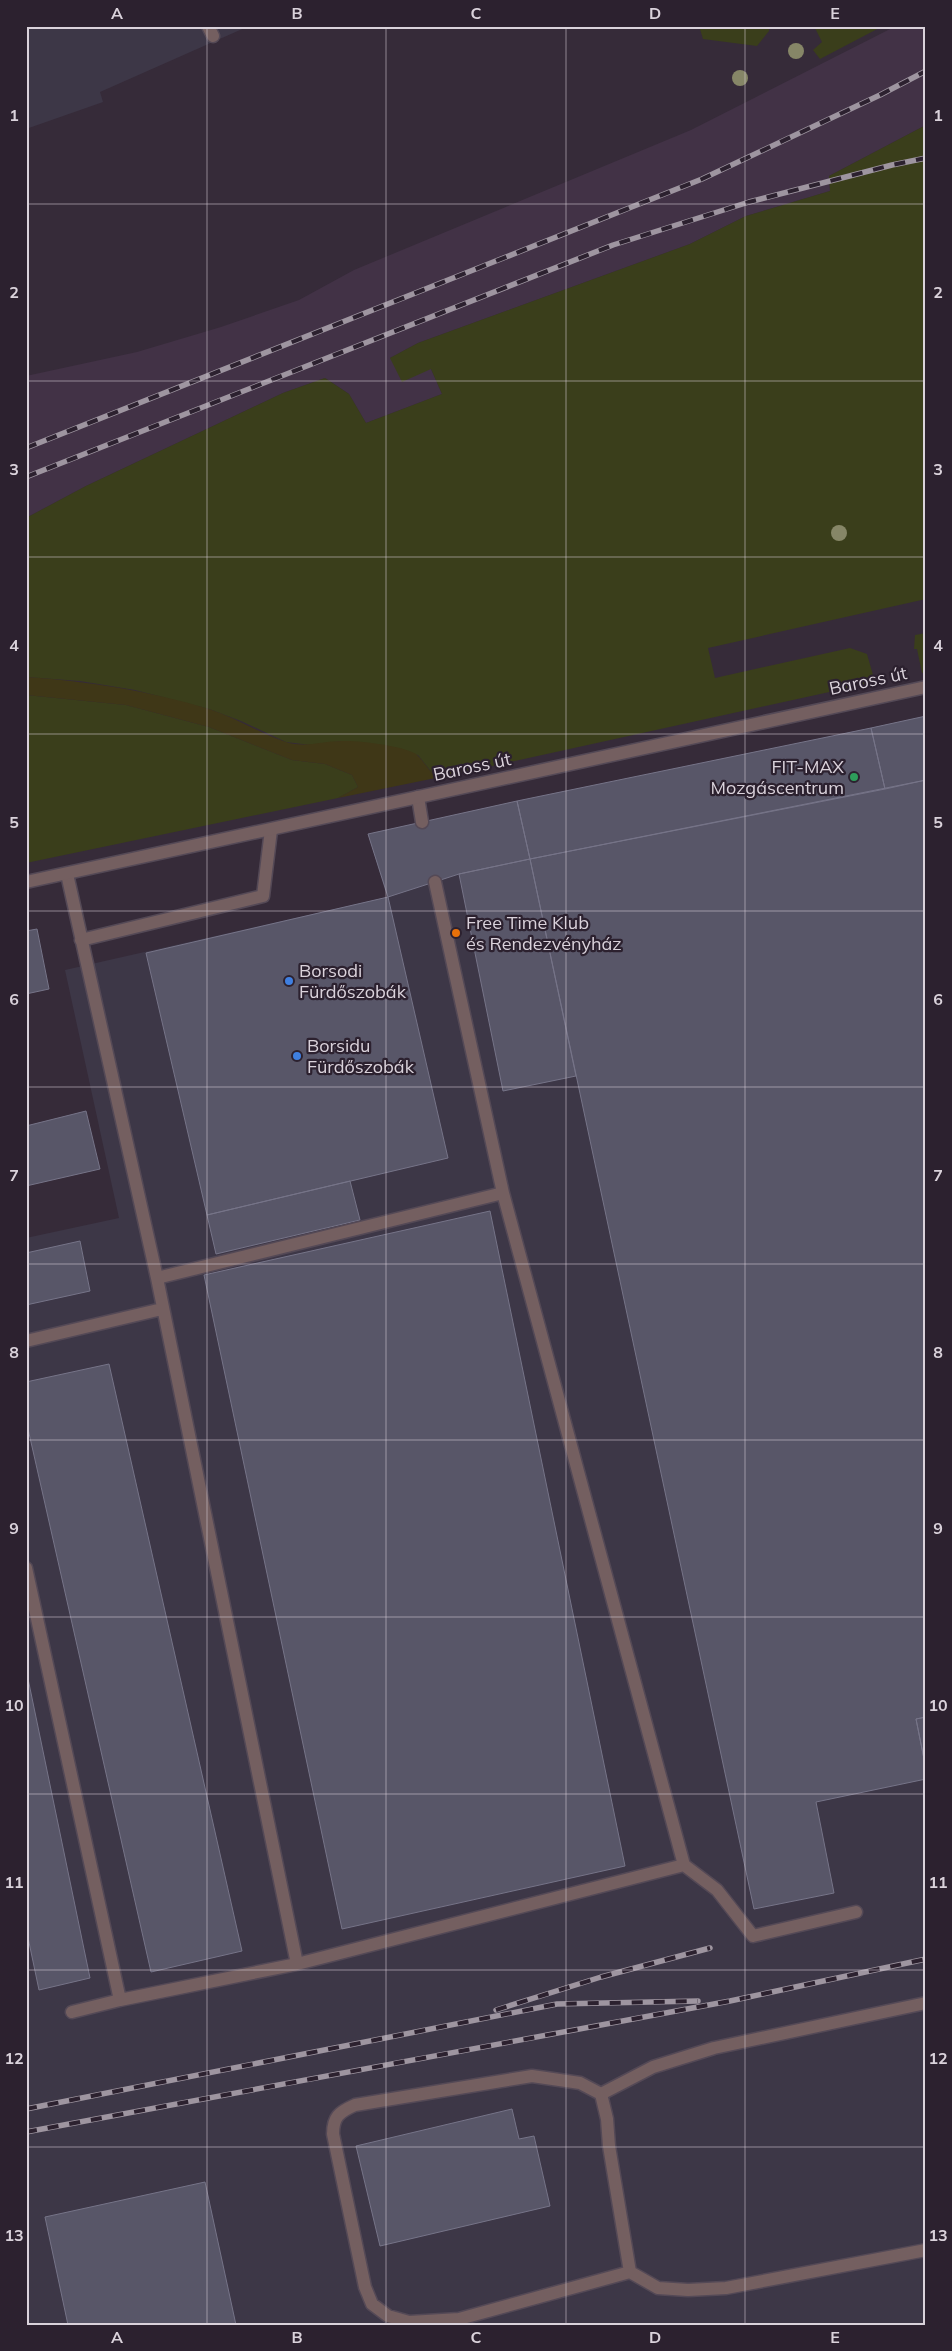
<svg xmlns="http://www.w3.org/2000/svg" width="952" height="2351" font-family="Mulish,sans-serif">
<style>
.industrial{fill:#3d3747}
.built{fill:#423246}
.green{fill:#3a3e1b}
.sand{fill:#3f3717}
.building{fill:#585668;stroke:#767488}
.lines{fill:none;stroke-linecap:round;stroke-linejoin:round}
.service-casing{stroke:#544956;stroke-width:15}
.minor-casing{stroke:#544956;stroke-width:15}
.service{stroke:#745f60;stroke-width:12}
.minor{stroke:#745f60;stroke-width:12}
.rail-casing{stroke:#9e95a0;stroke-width:5.5}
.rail{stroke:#2c212f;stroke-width:4;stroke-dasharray:11;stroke-linecap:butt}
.tree{fill:#868667}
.grid{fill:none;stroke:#dad2db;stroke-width:1;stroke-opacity:0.55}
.leisure-dot{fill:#2e9e5b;stroke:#2c212f;stroke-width:2}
.food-dot{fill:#e8710a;stroke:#2c212f;stroke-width:2}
.shop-dot{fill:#3f7fe0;stroke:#2c212f;stroke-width:2}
.labels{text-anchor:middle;stroke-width:4.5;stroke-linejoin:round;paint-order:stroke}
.street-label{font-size:18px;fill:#dad2db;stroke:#2c212f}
.poi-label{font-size:18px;fill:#dad2db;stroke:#2c212f;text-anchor:start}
.neatline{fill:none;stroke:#dad2db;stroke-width:2}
.grid-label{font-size:16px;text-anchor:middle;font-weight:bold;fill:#dad2db}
</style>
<rect width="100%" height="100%" fill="#362b39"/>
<path class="industrial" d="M26,26h223l-149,66 3,10 -77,27z
M926,716v1609h-900v-1087l93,-20 -54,-248 322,-73 -19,-63z"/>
<path class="built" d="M896,26h30v99l-97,51 1,15 -84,25 -56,28 -272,99 -28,15 41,11 11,25 -76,29 -17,-29 -24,-16 -42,15 -197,93 -60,32v-142l111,-24 84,-25 78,-27 55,-30 337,-140z"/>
<path class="green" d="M699,26h70v5l-12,15 -54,-7z
M814,26h69l-63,33 -7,-9 9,-8z
M926,125v474l-218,49 7,30 135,-30 17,6 8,28 -415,91 -27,1 -15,-19 -76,-14 -31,4 -25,-3 -45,-21 -32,-12 -74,-19 -55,-9 -54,-4v-159l60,-32 197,-93 42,-15 24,16 17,29 76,-29 -11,-25 -29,13 -12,-24 28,-15 272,-99 56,-28 84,-25 -1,-15z
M926,633v39l-4,1 -5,-24h-3l1,-14z
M26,695l100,10 83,22 83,33 33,4 27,11 6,12 -20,11 -312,65z"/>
<path class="sand" d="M26,677c63,4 123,14 183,32 27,9 50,24 77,33 19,6 37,-1 56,-1 15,-1 63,5 74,13 6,5 11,14 17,20l27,-1 -122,25 20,-11 -6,-12 -27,-11 -33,-4 -83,-33 -83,-22 -100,-10z"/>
<path class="building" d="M926,716v64l-41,9 -14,-61z
M871,728l14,61 -355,70 -13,-58z
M926,780v937l-10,2 10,50v10l-110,23 18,91 -80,16 -224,-1050z
M517,801l13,58 -71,15 -71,23 -20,-63z
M530,859l46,217 -73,15 -44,-217z
M388,897l60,261 -241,57 -61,-262z
M37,929l12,60 -23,5v-63z
M86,1111l14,58 -74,17v-60z
M350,1181l10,39 -144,34 -9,-39z
M490,1211l135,655 -283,63 -138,-654z
M80,1241l10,50 -64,14v-52z
M109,1364l133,587 -91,21 -125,-552v-38z
M26,1669l64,309 -51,12 -13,-62z
M926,1717v52l-10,-50z
M512,2109l7,30 15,-3 16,70 -170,40 -24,-100z
M205,2182l31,143h-168l-23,-108z"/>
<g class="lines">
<g class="service-casing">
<path id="service" d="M208,26l5,10
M418,797l4,25
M67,874l90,404 140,686
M435,882l68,311
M81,940l182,-44 8,-66
M157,1278l346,-85 181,672
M26,1341l136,-32
M26,1568l94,432
M72,2012l48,-12 177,-36 387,-99 33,25 36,46 103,-24
M601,2094l52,-27 61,-19 212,-45
M630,2272l-171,47 -50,3 -21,-6 -16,-12 -7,-17 -32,-153c0,-17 6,-22 22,-29l177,-29 48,7 21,11 6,25 2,27 21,126 28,16 30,2 38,-2 200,-38"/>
</g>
<g class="minor-casing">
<path id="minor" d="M26,882l900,-195"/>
</g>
<use href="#service" class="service"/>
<use href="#minor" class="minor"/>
<g class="rail-casing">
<path id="rail" d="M26,448l676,-269 178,-84 46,-24
M26,477l587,-232 136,-43 143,-37 34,-7
M496,2010l105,-33 109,-29
M26,2109l531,-105 141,-3
M26,2132l704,-131 196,-42"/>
</g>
<use href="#rail" class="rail"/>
</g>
<g class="tree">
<circle cx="796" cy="51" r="8"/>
<circle cx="740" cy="78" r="8"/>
<circle cx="839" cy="533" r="8"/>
</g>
<path class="grid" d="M207,26v2299M386,26v2299M566,26v2299M745,26v2299M26,204h900M26,381h900M26,557h900M26,734h900M26,911h900M26,1087h900M26,1264h900M26,1440h900M26,1617h900M26,1794h900M26,1970h900M26,2147h900"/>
<circle class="leisure-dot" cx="854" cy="777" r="5"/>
<circle class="food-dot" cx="456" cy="933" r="5"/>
<g class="shop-dot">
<circle cx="289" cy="981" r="5"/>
<circle cx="297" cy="1056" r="5"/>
</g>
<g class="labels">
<g class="street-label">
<text transform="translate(868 681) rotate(-12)" y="6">Baross út</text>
<text transform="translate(472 767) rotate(-12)" y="6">Baross út</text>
</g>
<g class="poi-label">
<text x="844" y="773" text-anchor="end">FIT-MAX<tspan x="844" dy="21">Mozgáscentrum</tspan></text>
<text x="466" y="929">Free Time Klub<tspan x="466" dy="21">és Rendezvényház</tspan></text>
<text x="299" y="977">Borsodi<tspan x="299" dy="21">Fürdőszobák</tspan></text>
<text x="307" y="1052">Borsidu<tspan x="307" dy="21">Fürdőszobák</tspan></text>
</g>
</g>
<rect width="952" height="2351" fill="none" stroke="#2c212f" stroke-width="55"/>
<rect x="28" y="28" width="896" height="2296" class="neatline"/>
<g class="grid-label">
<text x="117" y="19">A</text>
<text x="297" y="19">B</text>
<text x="476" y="19">C</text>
<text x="655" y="19">D</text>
<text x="835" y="19">E</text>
<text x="14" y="121">1</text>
<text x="938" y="121">1</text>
<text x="14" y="298">2</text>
<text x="938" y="298">2</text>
<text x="14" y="475">3</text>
<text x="938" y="475">3</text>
<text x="14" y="651">4</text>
<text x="938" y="651">4</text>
<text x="14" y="828">5</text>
<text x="938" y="828">5</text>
<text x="14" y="1005">6</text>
<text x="938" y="1005">6</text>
<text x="14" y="1181">7</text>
<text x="938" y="1181">7</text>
<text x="14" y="1358">8</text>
<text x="938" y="1358">8</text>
<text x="14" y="1534">9</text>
<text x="938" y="1534">9</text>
<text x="14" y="1711">10</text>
<text x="938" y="1711">10</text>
<text x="14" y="1888">11</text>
<text x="938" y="1888">11</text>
<text x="14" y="2064">12</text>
<text x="938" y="2064">12</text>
<text x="14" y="2241">13</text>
<text x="938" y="2241">13</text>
<text x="117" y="2343">A</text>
<text x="297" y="2343">B</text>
<text x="476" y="2343">C</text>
<text x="655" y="2343">D</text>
<text x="835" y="2343">E</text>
</g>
</svg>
